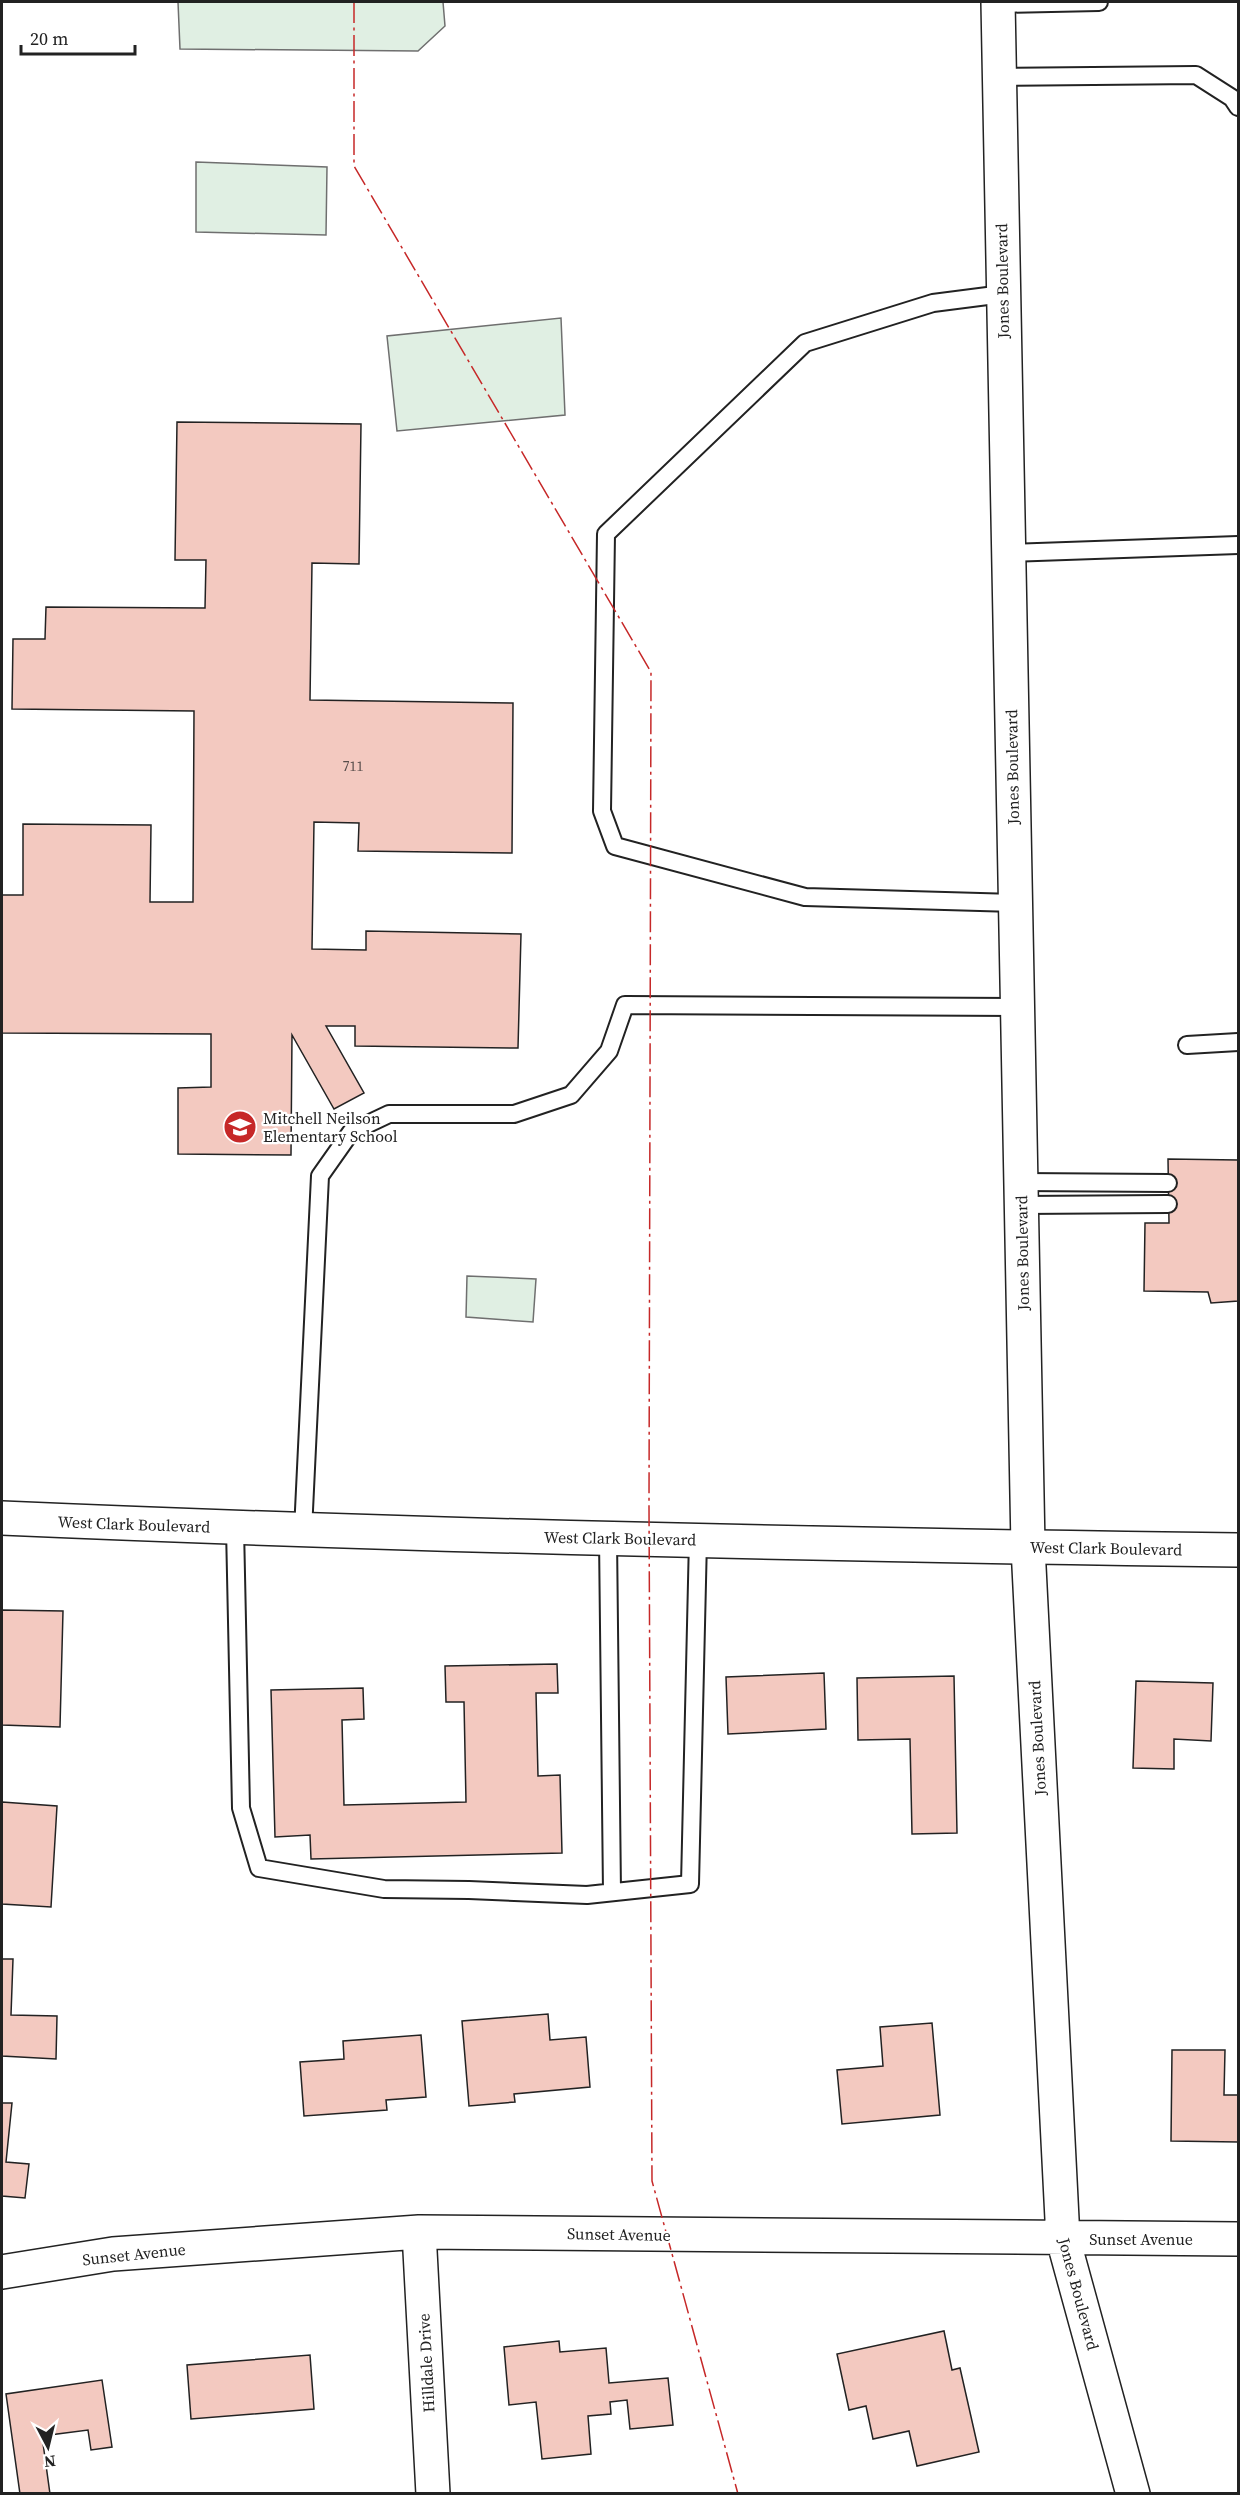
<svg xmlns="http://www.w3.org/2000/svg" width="1240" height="2495" font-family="'Source Serif 4',serif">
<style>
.green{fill:#e0efe3;stroke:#6f6f6f;stroke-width:1.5}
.building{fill:#f3c9c0;stroke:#222;stroke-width:1.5}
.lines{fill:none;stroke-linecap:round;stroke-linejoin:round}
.service-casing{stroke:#222;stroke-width:20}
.minor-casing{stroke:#222;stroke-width:36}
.tertiary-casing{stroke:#222;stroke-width:36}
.service{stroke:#fff;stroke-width:16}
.minor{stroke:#fff;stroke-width:33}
.tertiary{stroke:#fff;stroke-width:33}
.power{stroke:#c62828;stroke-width:1.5;stroke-dasharray:21 4.5 3 4.5;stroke-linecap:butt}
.labels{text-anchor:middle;stroke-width:4.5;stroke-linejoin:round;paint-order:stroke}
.number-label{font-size:14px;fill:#564c4a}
.street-label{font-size:16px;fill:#222;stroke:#fff}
.poi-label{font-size:16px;fill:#222;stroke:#fff;text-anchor:start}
</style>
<rect width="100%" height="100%" fill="#fff"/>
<path class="green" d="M178,2h265l2,24 -27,25 -238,-2z
M196,162l131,5 -1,68 -130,-3z
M561,318l4,97 -168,16 -10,-95z
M467,1276l69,3 -3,43 -67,-5z"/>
<path class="building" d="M177,422l184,2 -2,140 -47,-1 -2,137 203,3 -1,150 -154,-2 1,-28 -45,-1 -2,127 54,1v-19l155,3 -3,114 -163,-2v-20h-29l38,67 -30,16 -42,-74 -1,120 -113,-1v-66l33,-1v-53l-209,-1v-138h21v-71l128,1 -1,77h43l1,-191 -182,-2 1,-70h32l1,-32 159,1 1,-48h-31z
M1168,1159l70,1v141l-27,2 -3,-11 -64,-1 1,-68h24z
M2,1610l61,1 -3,116 -58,-2z
M557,1664l1,29h-22l2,83 22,-1 2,78 -251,6 -1,-24 -35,2 -4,-147 92,-2 1,31 -22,1 2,85 122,-3 -2,-100h-18l-1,-36z
M824,1673l2,56 -98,5 -2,-57z
M954,1676l3,157 -45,1 -2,-95 -52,1 -1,-62z
M1136,1681l77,2 -2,58 -37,-2v30l-41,-1z
M2,1802l55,4 -6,101 -49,-3z
M2,1959h11l-2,56 46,1 -1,43 -54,-3z
M548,2014l2,26 36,-3 4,50 -76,7 1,8 -46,4 -7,-85z
M932,2023l8,92 -98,9 -5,-54 46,-4 -3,-39z
M421,2035l5,62 -40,3 1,10 -83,6 -4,-54 44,-3 -1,-18z
M1172,2050h53l-1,45h14v47l-67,-1z
M2,2103h10l-6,59 23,2 -4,34 -23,-2z
M944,2331l8,39 8,-2 19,84 -62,14 -8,-35 -36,8 -7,-33 -17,4 -12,-56z
M559,2341l1,11 46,-4 3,35 59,-5 5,47 -43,4 -3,-29 -17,2 1,12 -23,2 3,38 -49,5 -6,-57 -27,3 -5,-58z
M310,2355l4,54 -123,10 -4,-54z
M102,2380l10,67 -21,3 -3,-20 -46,6 8,58h-30l-14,-100z"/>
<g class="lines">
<g class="service-casing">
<path id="service" d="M998,4l101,-2
M999,77l197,-2 36,23 6,9
M1003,294l-70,9 -128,40 -199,191 -4,277 13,35 190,51 210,6
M1008,553l230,-8
M1187,1045l51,-3
M1020,1182l148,1
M1021,1205l147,-1
M235,1528l6,280 18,60 125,21 85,1 118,5 103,-11 8,-345
M303,1531l17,-355 31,-44 38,-18h125l57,-19 38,-44 16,-46 392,2
M608,1538l4,354"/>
</g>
<g class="minor-casing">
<path id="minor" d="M998,2l30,1545 35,692 70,255
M419,2232l14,262
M2,2272l111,-18 306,-22 819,7"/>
</g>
<g class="tertiary-casing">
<path id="tertiary" d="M2,1518c412,18 824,27 1236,32"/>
</g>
<use href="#service" class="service"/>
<use href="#minor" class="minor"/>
<use href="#tertiary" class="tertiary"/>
<path class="power" d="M354,2v164l297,506 -2,834 3,675 86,313"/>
</g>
<defs>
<g id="school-disc" transform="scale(1.725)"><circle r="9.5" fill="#c62828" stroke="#fff"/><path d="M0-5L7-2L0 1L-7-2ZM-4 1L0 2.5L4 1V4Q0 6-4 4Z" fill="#fff"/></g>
</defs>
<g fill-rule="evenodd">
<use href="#school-disc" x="240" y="1127"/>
</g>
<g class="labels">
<g class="number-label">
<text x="353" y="771">711</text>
</g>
<g class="street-label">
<text transform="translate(1002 281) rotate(-91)" y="6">Jones Boulevard</text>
<text transform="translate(1012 767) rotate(-91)" y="6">Jones Boulevard</text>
<text transform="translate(1022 1253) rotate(-91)" y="6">Jones Boulevard</text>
<text transform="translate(134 1524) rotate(2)" y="6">West Clark Boulevard</text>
<text transform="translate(620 1538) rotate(1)" y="6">West Clark Boulevard</text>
<text transform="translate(1106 1548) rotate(1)" y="6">West Clark Boulevard</text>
<text transform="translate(1037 1738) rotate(-93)" y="6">Jones Boulevard</text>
<text transform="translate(619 2234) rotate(1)" y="6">Sunset Avenue</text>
<text x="1141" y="2245">Sunset Avenue</text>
<text transform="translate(134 2254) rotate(-6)" y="6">Sunset Avenue</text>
<text transform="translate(1079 2294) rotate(75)" y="6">Jones Boulevard</text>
<text transform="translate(426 2363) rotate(-93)" y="6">Hilldale Drive</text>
</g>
<g class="poi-label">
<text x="263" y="1124">Mitchell Neilson<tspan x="263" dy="18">Elementary School</tspan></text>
</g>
</g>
<rect width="1240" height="2495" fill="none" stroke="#222222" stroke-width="6"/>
<g transform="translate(48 2447) rotate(173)" stroke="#ffffff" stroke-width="4.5" paint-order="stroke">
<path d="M0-4.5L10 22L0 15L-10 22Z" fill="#222222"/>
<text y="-9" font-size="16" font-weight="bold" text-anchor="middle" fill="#222222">N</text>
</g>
<path d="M21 45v9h114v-9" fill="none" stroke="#222222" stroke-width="3"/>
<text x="30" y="45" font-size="18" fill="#222222" stroke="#ffffff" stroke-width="4.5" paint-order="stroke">20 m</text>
</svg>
